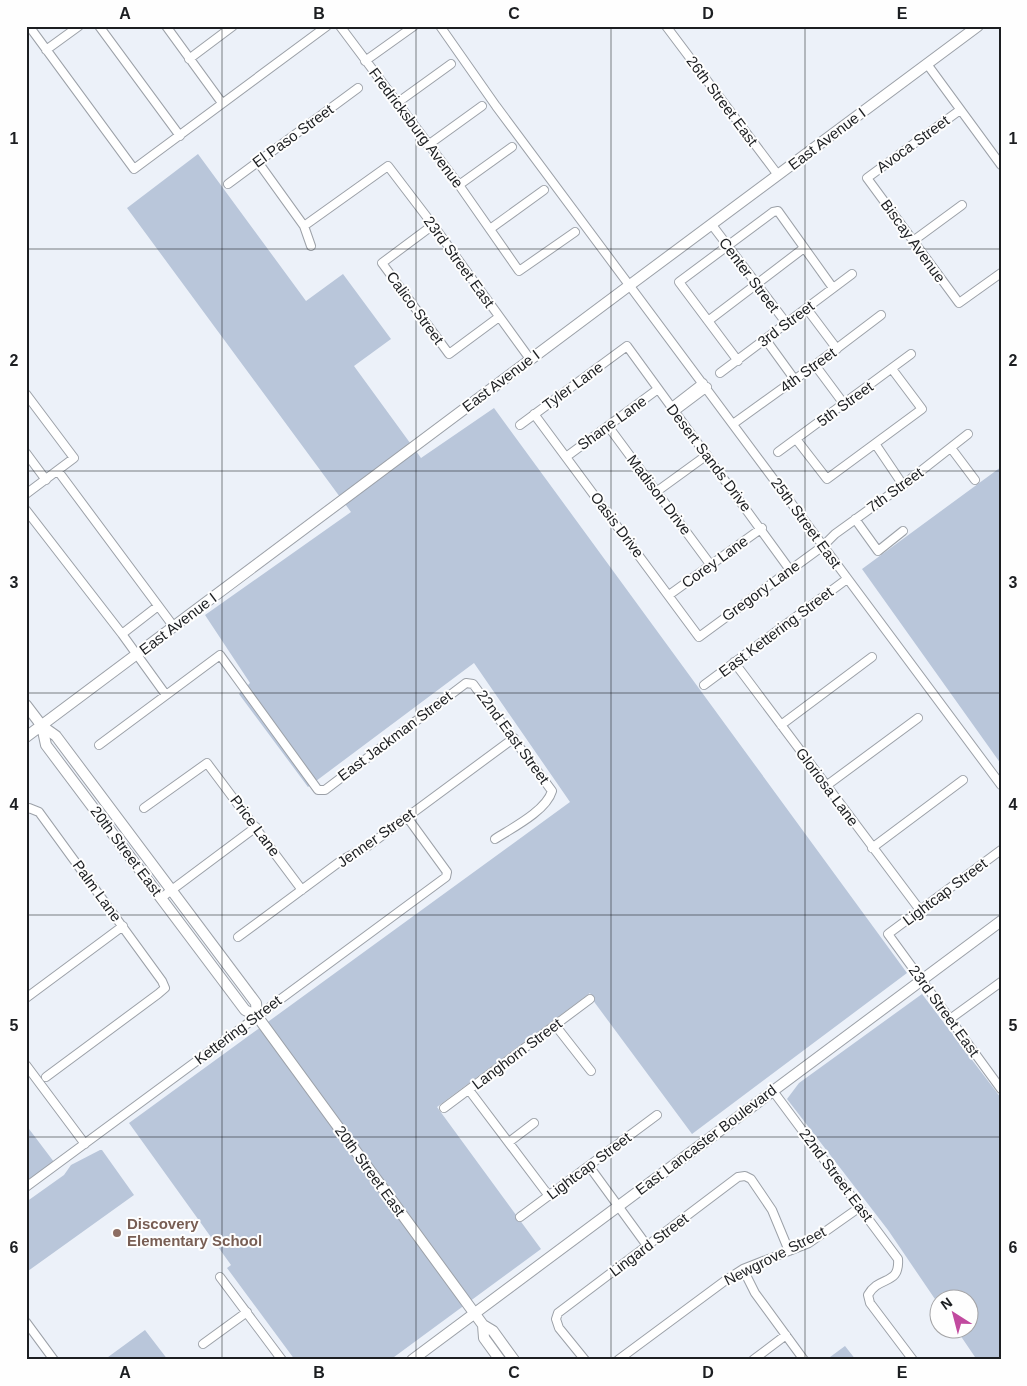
<svg xmlns="http://www.w3.org/2000/svg" width="1027" height="1386" font-family="Arial,sans-serif">
<style>
.green{fill:#b9c6da}
.lines{fill:none;stroke-linecap:round;stroke-linejoin:round}
.minor-casing{stroke:#9ca1a8;stroke-width:10}
.major-casing{stroke:#9ca1a8;stroke-width:12}
.minor{stroke:#fff;stroke-width:8}
.major{stroke:#fff;stroke-width:10}
.grid{fill:none;stroke:#1c1e21;stroke-width:1;stroke-opacity:0.55}
.education-dot{fill:#8d6e63;stroke:#fefefe;stroke-width:2}
.labels{text-anchor:middle;stroke-width:4;stroke-linejoin:round;paint-order:stroke}
.street-label{font-size:15px;fill:#1c1e21;stroke:#fefefe}
.education-label{font-size:15px;font-weight:bold;fill:#785e54;stroke:#fefefe;text-anchor:start}
.neatline{fill:none;stroke:#1c1e21;stroke-width:2}
.grid-label{font-size:16px;text-anchor:middle;font-weight:bold;fill:#1c1e21}
</style>
<rect width="100%" height="100%" fill="#ecf1f9"/>
<path class="green" d="M198,154l108,147 37,-27 48,65 -37,27 67,92 73,-50 413,565 -215,161 -97,-131 -5,-10 -153,114 104,142 -151,111h-95l-68,-92 4,-3 -102,-142 441,-321 -96,-139 -166,124 -69,-93 11,-11 -45,-68 146,-103 -224,-304z
M1001,467v297l-139,-195z
M922,994l79,104v262h-24l-21,-31 14,-1v-30h-30l-1,7 -51,-75 -101,-131 12,-16z
M26,1125l28,37 -28,20z
M100,1150h2l32,45 -106,76 -2,-3v-66l38,-27 7,-10z
M145,1330l23,30h-64z
M845,1346l11,14h-30z"/>
<g class="lines">
<g class="minor-casing">
<path id="minor" d="M29,26l105,143 193,-143
M99,26l81,110
M166,26l56,77
M340,26l119,159 60,86 56,-39
M440,26l56,80 505,679
M666,26l112,149
M46,50l33,-24
M189,59l44,-33
M365,61l49,-35
M927,64l74,101
M397,103l54,-39
M960,110l-93,68 92,125 42,-30
M428,145l54,-39
M258,162l46,64 7,20
M228,184l130,-96
M459,185l53,-38
M433,225l-51,38 67,91 50,-37
M712,225l75,99
M304,226l84,-60 45,59 97,134
M490,229l54,-39
M913,241l49,-36
M807,309l30,40
M708,321l96,-73
M766,340l29,40
M738,361l-59,-79 94,-70 5,-1 55,77
M815,365l29,39
M720,373l132,-99
M26,394l48,64 -48,36
M672,407l31,-24
M675,411l32,-24
M534,414l165,223 124,-91 12,-12 68,-49 65,-51
M733,424l82,-59 66,-50
M520,425l107,-79 163,224
M608,426l102,138
M796,439l31,40 95,-70 -30,-40
M876,445l27,40
M951,448l24,32
M778,452l133,-98
M26,453l20,27
M566,457l92,-68
M58,471l116,156
M656,492l51,-37
M26,510l96,124 44,61
M855,519l23,32 25,-20
M669,595l93,-67
M122,634l36,-28
M734,662l186,248
M704,685l143,-106
M781,725l91,-68
M99,745l121,-90 98,135h7l141,-107 7,1 79,107c-6,20 -40,37 -57,48
M826,786l92,-68
M144,808l63,-45 95,127
M26,809l3,-1 10,4 123,169 3,7 -7,6 -112,83
M872,848l91,-68
M1001,850l-113,84 113,155
M161,898l95,-71
M238,937l104,-77 26,-14 146,-108
M26,998l97,-72
M950,1019l51,-37
M555,1025l36,46
M26,1065l59,79
M469,1090l80,106
M773,1091l125,168c2,27 -19,16 -30,36l2,8 43,57
M444,1108l146,-109
M509,1142l25,-19
M589,1166l59,81
M26,1187l420,-310 1,-5 -40,-55
M520,1217l137,-102
M743,1269l12,24 49,67
M220,1277l62,83
M26,1322l28,38
M203,1344l44,-32
M585,1360l-26,-32 -3,-9 2,-6 180,-136 7,-1 6,3 21,31 17,41
M618,1360l108,-80 17,-11 66,-26 51,-36
M753,1360l33,-25"/>
</g>
<g class="major-casing">
<path id="major" d="M26,705l16,21 14,10 200,267 1,13
M42,726l4,19 199,265 12,6 226,309 10,6 21,29
M26,737l604,-452 348,-259
M483,1325l1,13 16,22
M412,1360l589,-439"/>
</g>
<use href="#minor" class="minor"/>
<use href="#major" class="major"/>
</g>
<path class="grid" d="M222,26v1334M416,26v1334M611,26v1334M805,26v1334M26,249h975M26,471h975M26,693h975M26,915h975M26,1137h975"/>
<circle class="education-dot" cx="117" cy="1233" r="5"/>
<g class="labels">
<g class="street-label">
<text transform="translate(722 101) rotate(53)" y="5">26th Street East</text>
<text transform="translate(416 128) rotate(53)" y="5">Fredricksburg Avenue</text>
<text transform="translate(293 136) rotate(-36)" y="5">El Paso Street</text>
<text transform="translate(827 139) rotate(-37)" y="5">East Avenue I</text>
<text transform="translate(913 144) rotate(-36)" y="5">Avoca Street</text>
<text transform="translate(913 241) rotate(54)" y="5">Biscay Avenue</text>
<text transform="translate(459 262) rotate(54)" y="5">23rd Street East</text>
<text transform="translate(749 275) rotate(53)" y="5">Center Street</text>
<text transform="translate(415 308) rotate(54)" y="5">Calico Street</text>
<text transform="translate(786 324) rotate(-37)" y="5">3rd Street</text>
<text transform="translate(808 370) rotate(-36)" y="5">4th Street</text>
<text transform="translate(501 381) rotate(-37)" y="5">East Avenue I</text>
<text transform="translate(573 386) rotate(-36)" y="5">Tyler Lane</text>
<text transform="translate(845 404) rotate(-36)" y="5">5th Street</text>
<text transform="translate(612 423) rotate(-36)" y="5">Shane Lane</text>
<text transform="translate(709 458) rotate(53)" y="5">Desert Sands Drive</text>
<text transform="translate(895 490) rotate(-36)" y="5">7th Street</text>
<text transform="translate(659 495) rotate(53)" y="5">Madison Drive</text>
<text transform="translate(806 523) rotate(54)" y="5">25th Street East</text>
<text transform="translate(617 525) rotate(53)" y="5">Oasis Drive</text>
<text transform="translate(715 562) rotate(-36)" y="5">Corey Lane</text>
<text transform="translate(761 591) rotate(-36)" y="5">Gregory Lane</text>
<text transform="translate(178 624) rotate(-37)" y="5">East Avenue I</text>
<text transform="translate(776 632) rotate(-37)" y="5">East Kettering Street</text>
<text transform="translate(395 736) rotate(-37)" y="5">East Jackman Street</text>
<text transform="translate(513 737) rotate(54)" y="5">22nd East Street</text>
<text transform="translate(827 787) rotate(53)" y="5">Gloriosa Lane</text>
<text transform="translate(255 826) rotate(53)" y="5">Price Lane</text>
<text transform="translate(376 838) rotate(-35)" y="5">Jenner Street</text>
<text transform="translate(126 851) rotate(53)" y="5">20th Street East</text>
<text transform="translate(97 891) rotate(54)" y="5">Palm Lane</text>
<text transform="translate(945 892) rotate(-37)" y="5">Lightcap Street</text>
<text transform="translate(944 1011) rotate(54)" y="5">23rd Street East</text>
<text transform="translate(238 1030) rotate(-37)" y="5">Kettering Street</text>
<text transform="translate(517 1054) rotate(-37)" y="5">Langhorn Street</text>
<text transform="translate(706 1140) rotate(-37)" y="5">East Lancaster Boulevard</text>
<text transform="translate(589 1166) rotate(-37)" y="5">Lightcap Street</text>
<text transform="translate(370 1171) rotate(54)" y="5">20th Street East</text>
<text transform="translate(836 1175) rotate(53)" y="5">22nd Street East</text>
<text transform="translate(649 1245) rotate(-37)" y="5">Lingard Street</text>
<text transform="translate(775 1256) rotate(-27)" y="5">Newgrove Street</text>
</g>
<g class="education-label">
<text x="127" y="1229">Discovery<tspan x="127" dy="17">Elementary School</tspan></text>
</g>
</g>
<rect width="1027" height="1386" fill="none" stroke="#fefefe" stroke-width="55"/>
<g transform="translate(954 1314) rotate(324)"><circle r="24" fill="#fefefe" stroke="#a4a4a6"/>
<path d="M0-4L9 19L0 12L-9 19Z" fill="#c14a9f"/>
<text y="-8" font-size="14" font-weight="bold" text-anchor="middle" fill="#1c1e21">N</text>
</g>
<rect x="28" y="28" width="972" height="1330" class="neatline"/>
<g class="grid-label">
<text x="125" y="19">A</text>
<text x="319" y="19">B</text>
<text x="514" y="19">C</text>
<text x="708" y="19">D</text>
<text x="902" y="19">E</text>
<text x="14" y="144">1</text>
<text x="1013" y="144">1</text>
<text x="14" y="366">2</text>
<text x="1013" y="366">2</text>
<text x="14" y="588">3</text>
<text x="1013" y="588">3</text>
<text x="14" y="810">4</text>
<text x="1013" y="810">4</text>
<text x="14" y="1031">5</text>
<text x="1013" y="1031">5</text>
<text x="14" y="1253">6</text>
<text x="1013" y="1253">6</text>
<text x="125" y="1378">A</text>
<text x="319" y="1378">B</text>
<text x="514" y="1378">C</text>
<text x="708" y="1378">D</text>
<text x="902" y="1378">E</text>
</g>
</svg>
